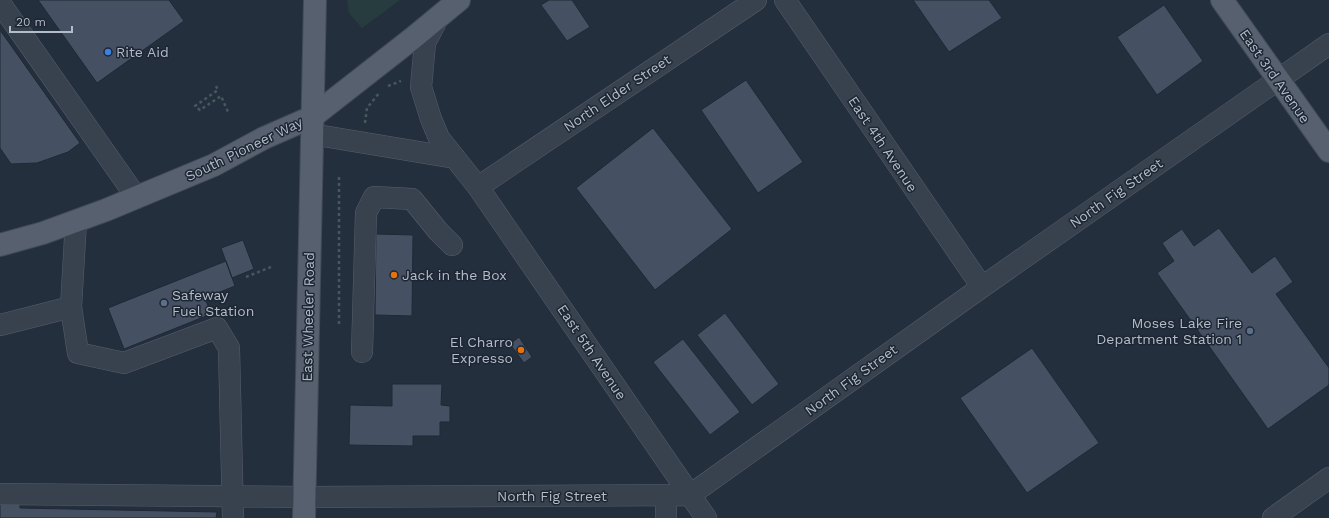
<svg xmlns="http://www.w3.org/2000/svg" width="1329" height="518" font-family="'Work Sans',sans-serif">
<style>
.green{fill:#263c3f}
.building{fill:#455162;stroke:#1f2835}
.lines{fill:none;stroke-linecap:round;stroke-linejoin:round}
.minor-casing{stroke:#565f6c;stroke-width:22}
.major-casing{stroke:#414a57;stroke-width:24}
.path{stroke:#44595c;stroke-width:2.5;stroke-dasharray:3 3;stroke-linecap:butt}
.minor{stroke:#38414e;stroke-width:21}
.major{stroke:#56606e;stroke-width:22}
.shop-dot{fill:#3f7fe0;stroke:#1d2633;stroke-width:1.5}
.food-dot{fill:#e8710a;stroke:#1d2633;stroke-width:1.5}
.service-dot{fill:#5c6f8a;stroke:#1d2633;stroke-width:1.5}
.labels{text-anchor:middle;stroke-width:3;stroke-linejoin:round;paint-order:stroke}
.poi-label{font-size:14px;fill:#b4bcc9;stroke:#1d2633;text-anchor:start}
.street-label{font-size:14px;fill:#b4bcc9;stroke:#1d2633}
</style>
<rect width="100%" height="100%" fill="#242f3e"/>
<path class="green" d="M347,0h53l-38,28 -13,-15z"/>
<path class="building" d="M38,0h131l15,21 -87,62z
M549,0h23l18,27 -23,14 -26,-36z
M913,0h76l13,18 -53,34z
M1164,5l39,56 -46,34 -40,-58z
M0,30l80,113 -12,9 -31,11 -26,1 -11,-16z
M746,80l57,82 -45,31 -57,-83z
M653,128l79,101 -77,61 -79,-102z
M1219,228l33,45 23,-17 18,26 -17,12 53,74v17l-61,44 -111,-156 17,-12 -12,-18 20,-14 12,17z
M376,234l37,1 -1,81 -37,-1z
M243,240l11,29 -22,9 -11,-30z
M226,261l9,25 -30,12 6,16 -87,35 -16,-41z
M725,313l54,71 -27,21 -55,-70z
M519,337l13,20 -8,6 -14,-19z
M683,339l57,73 -30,23 -57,-73z
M1032,348l67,95 -72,50 -67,-95z
M392,384h50l-1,21 9,1v16h-10v14h-27v10l-64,-1 1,-40 42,1z
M0,502h20v6l197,4 -1,6h-216z"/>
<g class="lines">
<g class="minor-casing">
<path id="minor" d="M785,0l197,287
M0,3l137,195
M438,18l-13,25 -4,44 10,32 8,19 39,49 228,331
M311,134l144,24
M478,187l278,-187
M71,307l5,-86
M0,325l71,-18 7,46 46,10 93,-35 12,20 4,170
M362,352l4,-139 8,-16 38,2 26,32 14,14
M0,494l304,3 386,-2 292,-208 347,-243
M666,518v-22
M1273,518l56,-40"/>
</g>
<g class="major-casing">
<path id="major" d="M1222,0l107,151
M0,245l43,-12 63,-23 108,-45 50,-27 48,-21 101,-79 46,-38
M304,518l11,-518"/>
</g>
<path class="path" d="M216,86l2,4 -23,16 5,4 21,-14 8,18
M388,86l13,-5
M365,123l2,-15 13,-16
M246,277l25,-10
M339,324v-148"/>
<use href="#minor" class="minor"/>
<use href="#major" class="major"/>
</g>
<circle class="shop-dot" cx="108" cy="52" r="4"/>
<g class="food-dot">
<circle cx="394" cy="275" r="4"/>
<circle cx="521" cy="350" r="4"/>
</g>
<g class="service-dot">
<circle cx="164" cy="303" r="4"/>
<circle cx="1250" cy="331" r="4"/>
</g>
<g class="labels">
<g class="poi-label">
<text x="116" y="57">Rite Aid</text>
<text x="402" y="280">Jack in the Box</text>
<text x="172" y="300">Safeway<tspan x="172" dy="16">Fuel Station</tspan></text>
<text x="1242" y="328" text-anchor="end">Moses Lake Fire<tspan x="1242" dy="16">Department Station 1</tspan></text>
<text x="513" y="347" text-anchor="end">El Charro<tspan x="513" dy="16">Expresso</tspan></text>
</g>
<g class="street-label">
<text transform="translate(1275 76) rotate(55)" y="5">East 3rd Avenue</text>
<text transform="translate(617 93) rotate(-34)" y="5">North Elder Street</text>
<text transform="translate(883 144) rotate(56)" y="5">East 4th Avenue</text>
<text transform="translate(244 149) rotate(-26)" y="5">South Pioneer Way</text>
<text transform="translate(1116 193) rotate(-35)" y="5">North Fig Street</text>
<text transform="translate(308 317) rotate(-89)" y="5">East Wheeler Road</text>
<text transform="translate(592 352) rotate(56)" y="5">East 5th Avenue</text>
<text transform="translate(851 380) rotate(-36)" y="5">North Fig Street</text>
<text x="552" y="501">North Fig Street</text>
</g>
</g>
<path d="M10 26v6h62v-6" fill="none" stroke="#b4bcc9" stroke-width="2"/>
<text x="16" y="26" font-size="12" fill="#b4bcc9" stroke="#1d2633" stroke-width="3" paint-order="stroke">20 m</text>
</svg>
